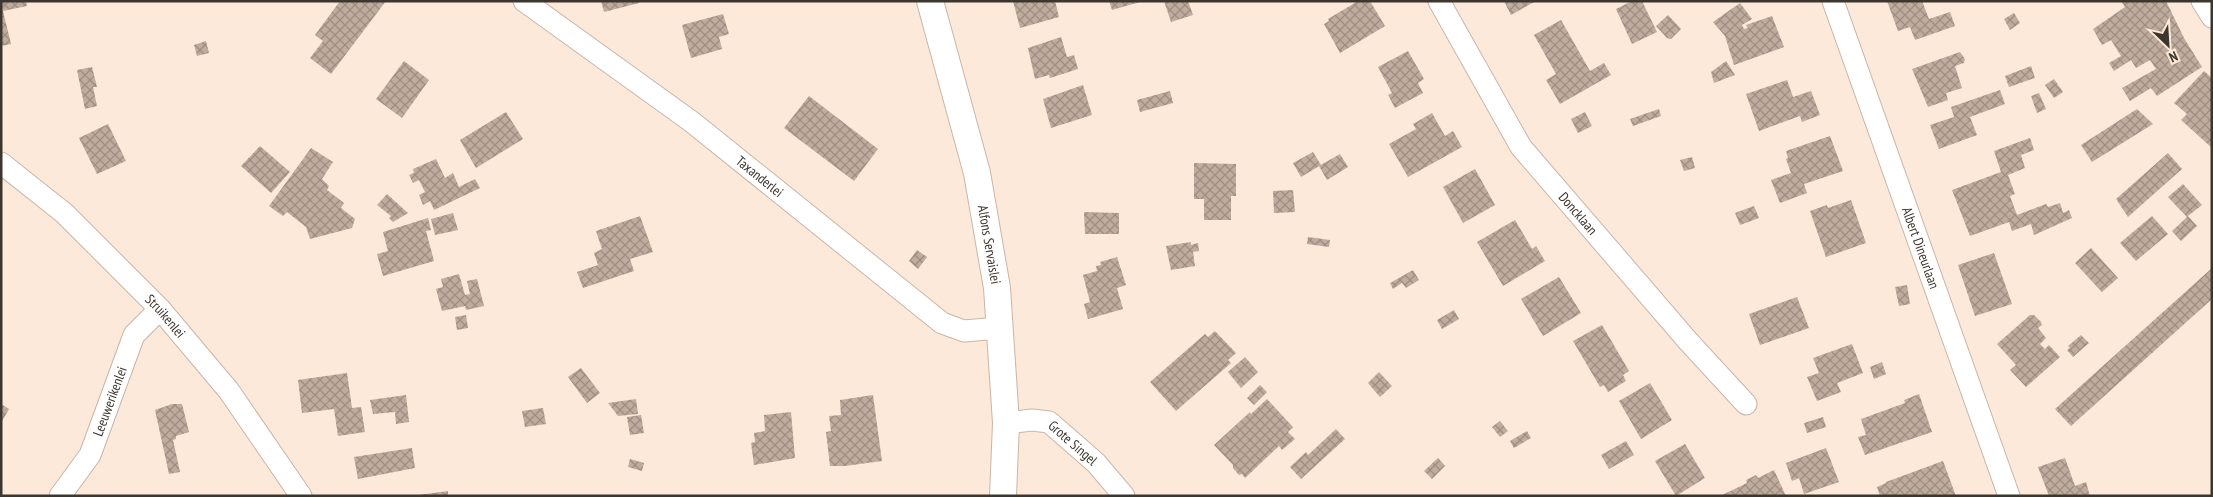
<svg xmlns="http://www.w3.org/2000/svg" width="2213" height="497" font-family="'PT Sans Narrow',sans-serif">
<style>
.building{fill:url(#building-cross-hatch)}
.lines{fill:none;stroke-linecap:round;stroke-linejoin:round}
.minor-casing{stroke:#c9b6a7;stroke-width:23}
.tertiary-casing{stroke:#c9b6a7;stroke-width:28}
.minor{stroke:#fff;stroke-width:21}
.tertiary{stroke:#fff;stroke-width:26}
.labels{text-anchor:middle;stroke-width:4.5;stroke-linejoin:round;paint-order:stroke}
.street-label{font-size:14px;fill:#3d362f;stroke:#fce9d9}
</style>
<defs>
<pattern id="building-cross-hatch" width="8" height="8" patternUnits="userSpaceOnUse" patternTransform="scale(1.25)"><rect width="8" height="8" fill="#c0ac9e"/><path d="M0 0l8 8M0 8l8-8" fill="none" stroke="#9d8d81"/></pattern>
</defs>
<rect width="100%" height="100%" fill="#fce9d9"/>
<path class="building" d="M1,1h25l1,5 -24,5 8,33 -10,2z
M340,1h46l-55,73 -21,-16 13,-17 -8,-6z
M601,1h37l1,2 -35,9z
M1013,1h42l4,16 -39,11z
M1109,1h31v1l-28,8z
M1164,1h24l5,14 -22,7z
M1358,1h12l15,25 -45,27 -16,-29 5,-3 -1,-2z
M1504,1h32l-25,14z
M1632,1h10l15,31 -25,12 -16,-35z
M1887,1h35l7,18 21,-7 5,14 -40,14 -5,-13 -12,4z
M2121,1h45l18,37 18,29 -45,29 -6,-8 -21,13 -8,-13 34,-19 -6,-9 -14,8 -5,-8 -17,11 -5,-8 12,-7 -10,-16 -9,5 -9,-16 32,-22z
M1740,3l12,16 -10,6 2,4 4,-1 -2,-3 26,-9 12,31 -50,18 -9,-29 -12,-14z
M2014,13l6,10 -10,7 -6,-11z
M723,14l6,20 -10,3 3,12 -31,9 -9,-33z
M1668,15l13,14 -10,10 -4,-1 -11,-12z
M1561,20l29,51 14,-8 7,12 -51,29 -14,-24 10,-6 -22,-39z
M1061,37l6,20 7,-2 4,14 -28,9 -1,-3 -14,4 -7,-31z
M206,41l3,12 -12,3 -3,-11z
M1408,51l16,28 -6,4 5,10 -28,15 -7,-13 4,-2 -14,-26z
M1960,52l5,7 -1,4 -9,3 7,22 -16,5 2,7 -20,7 -16,-38z
M404,61l25,19 -27,38 -26,-19z
M1726,61l9,14 -21,8 -3,-11z
M2031,66l4,12 -26,9 -4,-11z
M92,67l5,20h-4l4,19 -12,3 -8,-39z
M2204,71l8,7v70l-31,-28 6,-6 -13,-11z
M2054,79l9,13 -9,6 -9,-13z
M1787,80l6,17 18,-6 9,24 -18,7 -2,-6 -41,15 -13,-37z
M1083,85l9,30 -41,13 -8,-29z
M2000,90l5,14 -35,13 7,18 -38,14 -9,-24 24,-8 -3,-10z
M1170,91l3,12 -33,9 -3,-12z
M2039,93l7,16 -9,4 -6,-17z
M809,96l69,53 -24,32 -70,-53z
M1659,109l2,7 -28,10 -3,-7z
M2137,109l16,15 -61,38 -11,-17z
M506,112l17,27 -47,29 -16,-28z
M1585,112l7,14 -14,7 -7,-14z
M1432,113l13,23 8,-5 9,16 -54,30 -19,-33 27,-15 -3,-5z
M108,124l18,37 -29,13 -18,-36z
M1830,136l13,35 -39,13 3,9 -27,10 -9,-23 20,-7 -5,-14 2,-1 -2,-7z
M2030,138l4,12 -13,5 4,13 -17,7 7,19 -5,2 7,19 29,-11 2,3 12,-4 3,10 6,-3 3,8 -38,17 -3,-11 -19,7 -3,-9 -39,14 -18,-46 49,-18 -7,-21z
M260,146l30,26 -19,21 -30,-27z
M311,148l22,14 -11,17 7,7 -2,4 17,13 -3,5 14,11 -3,9 -42,11 -4,-12 -19,-15 -4,4 -14,-10z
M1313,152l8,13 -20,12 -8,-14z
M2168,153l14,16 -54,48 -12,-18z
M1340,154l8,13 -21,13 -8,-14z
M1692,157l3,11 -11,3 -4,-11z
M436,159l9,19 8,-5 6,14 16,-8 5,9 -46,22 -4,-9 -7,4 -4,-10 6,-3 -6,-12 -6,3 -4,-8 5,-2 -1,-4z
M1194,163l42,1v32h-5v24h-27v-21h-10z
M1475,169l20,36 -32,18 -20,-36z
M2183,184l19,21 -14,11 9,10 -16,15 -9,-10 15,-14 -19,-20z
M1293,190l2,22 -21,1 -1,-22z
M387,194l21,19 -15,9 -4,-4 2,-2 -14,-11z
M1851,200l15,43 -40,14 -16,-46 17,-6 1,3z
M1754,206l5,12 -19,7 -5,-12z
M1084,212l35,1v21h-34z
M453,213l5,17 -23,5 -4,-16z
M640,216l13,36 -23,7 4,12 -51,17 -6,-16 21,-7 -4,-12 8,-4 -6,-18z
M2152,216l16,18 -32,27 -16,-18z
M428,218l3,12 -5,1 8,30 -51,15 -6,-22 11,-3 -5,-19z
M1515,220l17,29 4,-3 9,15 -42,25 -26,-44z
M1308,237l22,3 -1,7 -22,-3z
M1191,242v3l7,-2 1,8 -6,1 2,14 -24,4 -5,-24z
M2091,248l27,30 -16,14 -27,-29z
M917,250l10,7 -9,12 -9,-8z
M1994,253l18,51 -37,12 -17,-51z
M1117,257l9,28 -9,3 6,21 -35,10 -4,-15 6,-2 -7,-27 14,-4 -1,-5 5,-1 -1,-3z
M2212,268v31l-141,127 -16,-17z
M1413,270l6,10 -13,8 -4,-5 -9,6 -3,-6z
M459,274l6,21 5,-1 -3,-13 10,-2 7,27 -18,4 -1,-4 -23,5 -6,-22 7,-2 -2,-8z
M1559,277l22,36 -38,23 -22,-37z
M1907,285l3,19 -11,2 -4,-19z
M1797,297l12,31 -49,17 -11,-31z
M1454,310l5,9 -17,10 -5,-9z
M466,315l2,13 -11,2 -2,-13z
M2030,315h4l7,7 1,3 -4,3 8,10 -6,6 5,5 4,-4 11,12 -34,30 -16,-17 6,-5 -19,-21z
M1602,325l27,46 -6,4 3,6 -18,11 -4,-7 -4,2 -27,-46z
M1215,331l21,22 -8,7 3,3 -55,48 -26,-29 55,-48 3,3z
M2081,335l8,8 -16,14 -6,-7 3,-2 -2,-2z
M1852,344l11,29 -26,10 4,9 -24,9 -10,-24 12,-4 -6,-15z
M1245,357l13,15 -17,16 -13,-16z
M1882,362l4,12 -12,5 -4,-12z
M581,368l19,25 -13,10 -19,-26z
M1379,372l13,14 -12,11 -12,-14z
M347,373l5,35 9,-1 4,25 -27,4 -4,-27 -32,4 -4,-33z
M1650,383l22,37 -31,19 -22,-38z
M1260,385l7,7 -13,13 -7,-7z
M1919,394l13,38 -67,23 -7,-18 8,-2 -5,-16 44,-16 -1,-3z
M406,395l3,27 -13,2 -1,-12 -22,2 -3,-14z
M873,395l9,66 -37,5h-15l-4,-34 5,-1 -2,-15 12,-1 -1,-15z
M636,399l2,15 -20,2 -10,-13z
M1267,399l26,28 -5,5 7,7 -13,11 -3,-4 -34,32 -3,-4 -3,1 -6,-7v-3l-19,-20 36,-33 1,2z
M1,404l8,5 -8,14z
M172,404h10l7,28 -13,4v3l-3,1 7,32 -11,2 -14,-64z
M543,408l3,16 -21,3 -3,-16z
M791,412l4,46 -41,7 -3,-22 4,-1 -1,-9 11,-2 -1,-16z
M641,415l3,18 -14,2 -3,-18z
M1823,417l3,10 -19,6 -3,-10z
M1500,421l8,10 -8,6 -8,-10z
M1336,429l9,10 -44,40 -11,-12 16,-15 2,3z
M1527,431l4,7 -17,10 -4,-7z
M1626,441l8,14 -25,14 -8,-14z
M1685,444l20,34 -29,18 -21,-35z
M412,448l3,20 -57,11 -4,-22z
M1826,448l13,34 -35,12 -5,-16 -7,3 -6,-18z
M1438,458l7,8 -13,13 -8,-8z
M2065,458l10,28 11,-4 4,14h-41l-11,-29z
M630,459l14,4 -2,8 -14,-4z
M1943,461l13,35h-76l-3,-9 9,-4v-1z
M1774,470l12,26h-66l27,-13 -1,-3 10,-5 2,3z
M448,491v5h-30v-1z"/>
<g class="lines">
<g class="minor-casing">
<g id="minor">
<path id="s1" d="M524,1l168,121 250,201 22,8 35,-3"/>
<path id="s2" d="M1439,1l82,146 167,194 58,63"/>
<path id="s3" d="M1833,1l176,495"/>
<path d="M2202,1l10,16"/>
<path id="s4" d="M1,163l63,50 96,96 69,82 72,105"/>
<path id="s5" d="M1006,423l26,-3 17,2 47,41 28,33"/>
<path id="s6" d="M60,496l30,-41 44,-120 26,-26"/>
</g>
</g>
<g class="tertiary-casing">
<g id="tertiary">
<path id="s7" d="M930,1l47,172 20,115 9,135 -3,73"/>
</g>
</g>
<use href="#minor" class="minor"/>
<use href="#tertiary" class="tertiary"/>
</g>
<g class="labels">
<g class="street-label">
<text dy="5" stroke="none"><textPath href="#s1" startOffset="294">Taxanderlei</textPath></text>
<text dy="5" stroke="none"><textPath href="#s2" startOffset="255">Doncklaan</textPath></text>
<text dy="5" stroke="none"><textPath href="#s7" startOffset="251">Alfons Servaislei</textPath></text>
<text dy="5" stroke="none"><textPath href="#s3" startOffset="262">Albert Dineurlaan</textPath></text>
<text dy="5" stroke="none"><textPath href="#s4" startOffset="225">Struikenlei</textPath></text>
<text dy="5" stroke="none"><textPath href="#s6" startOffset="108">Leeuwerikenlei</textPath></text>
<text dy="5" stroke="none"><textPath href="#s5" startOffset="75">Grote Singel</textPath></text>
</g>
</g>
<rect width="2213" height="497" fill="none" stroke="#3d362f" stroke-width="5"/>
<g transform="translate(2168 45) rotate(155)" stroke="#fce9d9" stroke-width="4" paint-order="stroke">
<path d="M0-4L9 19L0 12L-9 19Z" fill="#3d362f"/>
<text y="-8" font-size="14" font-weight="bold" text-anchor="middle" fill="#3d362f">N</text>
</g>
</svg>
